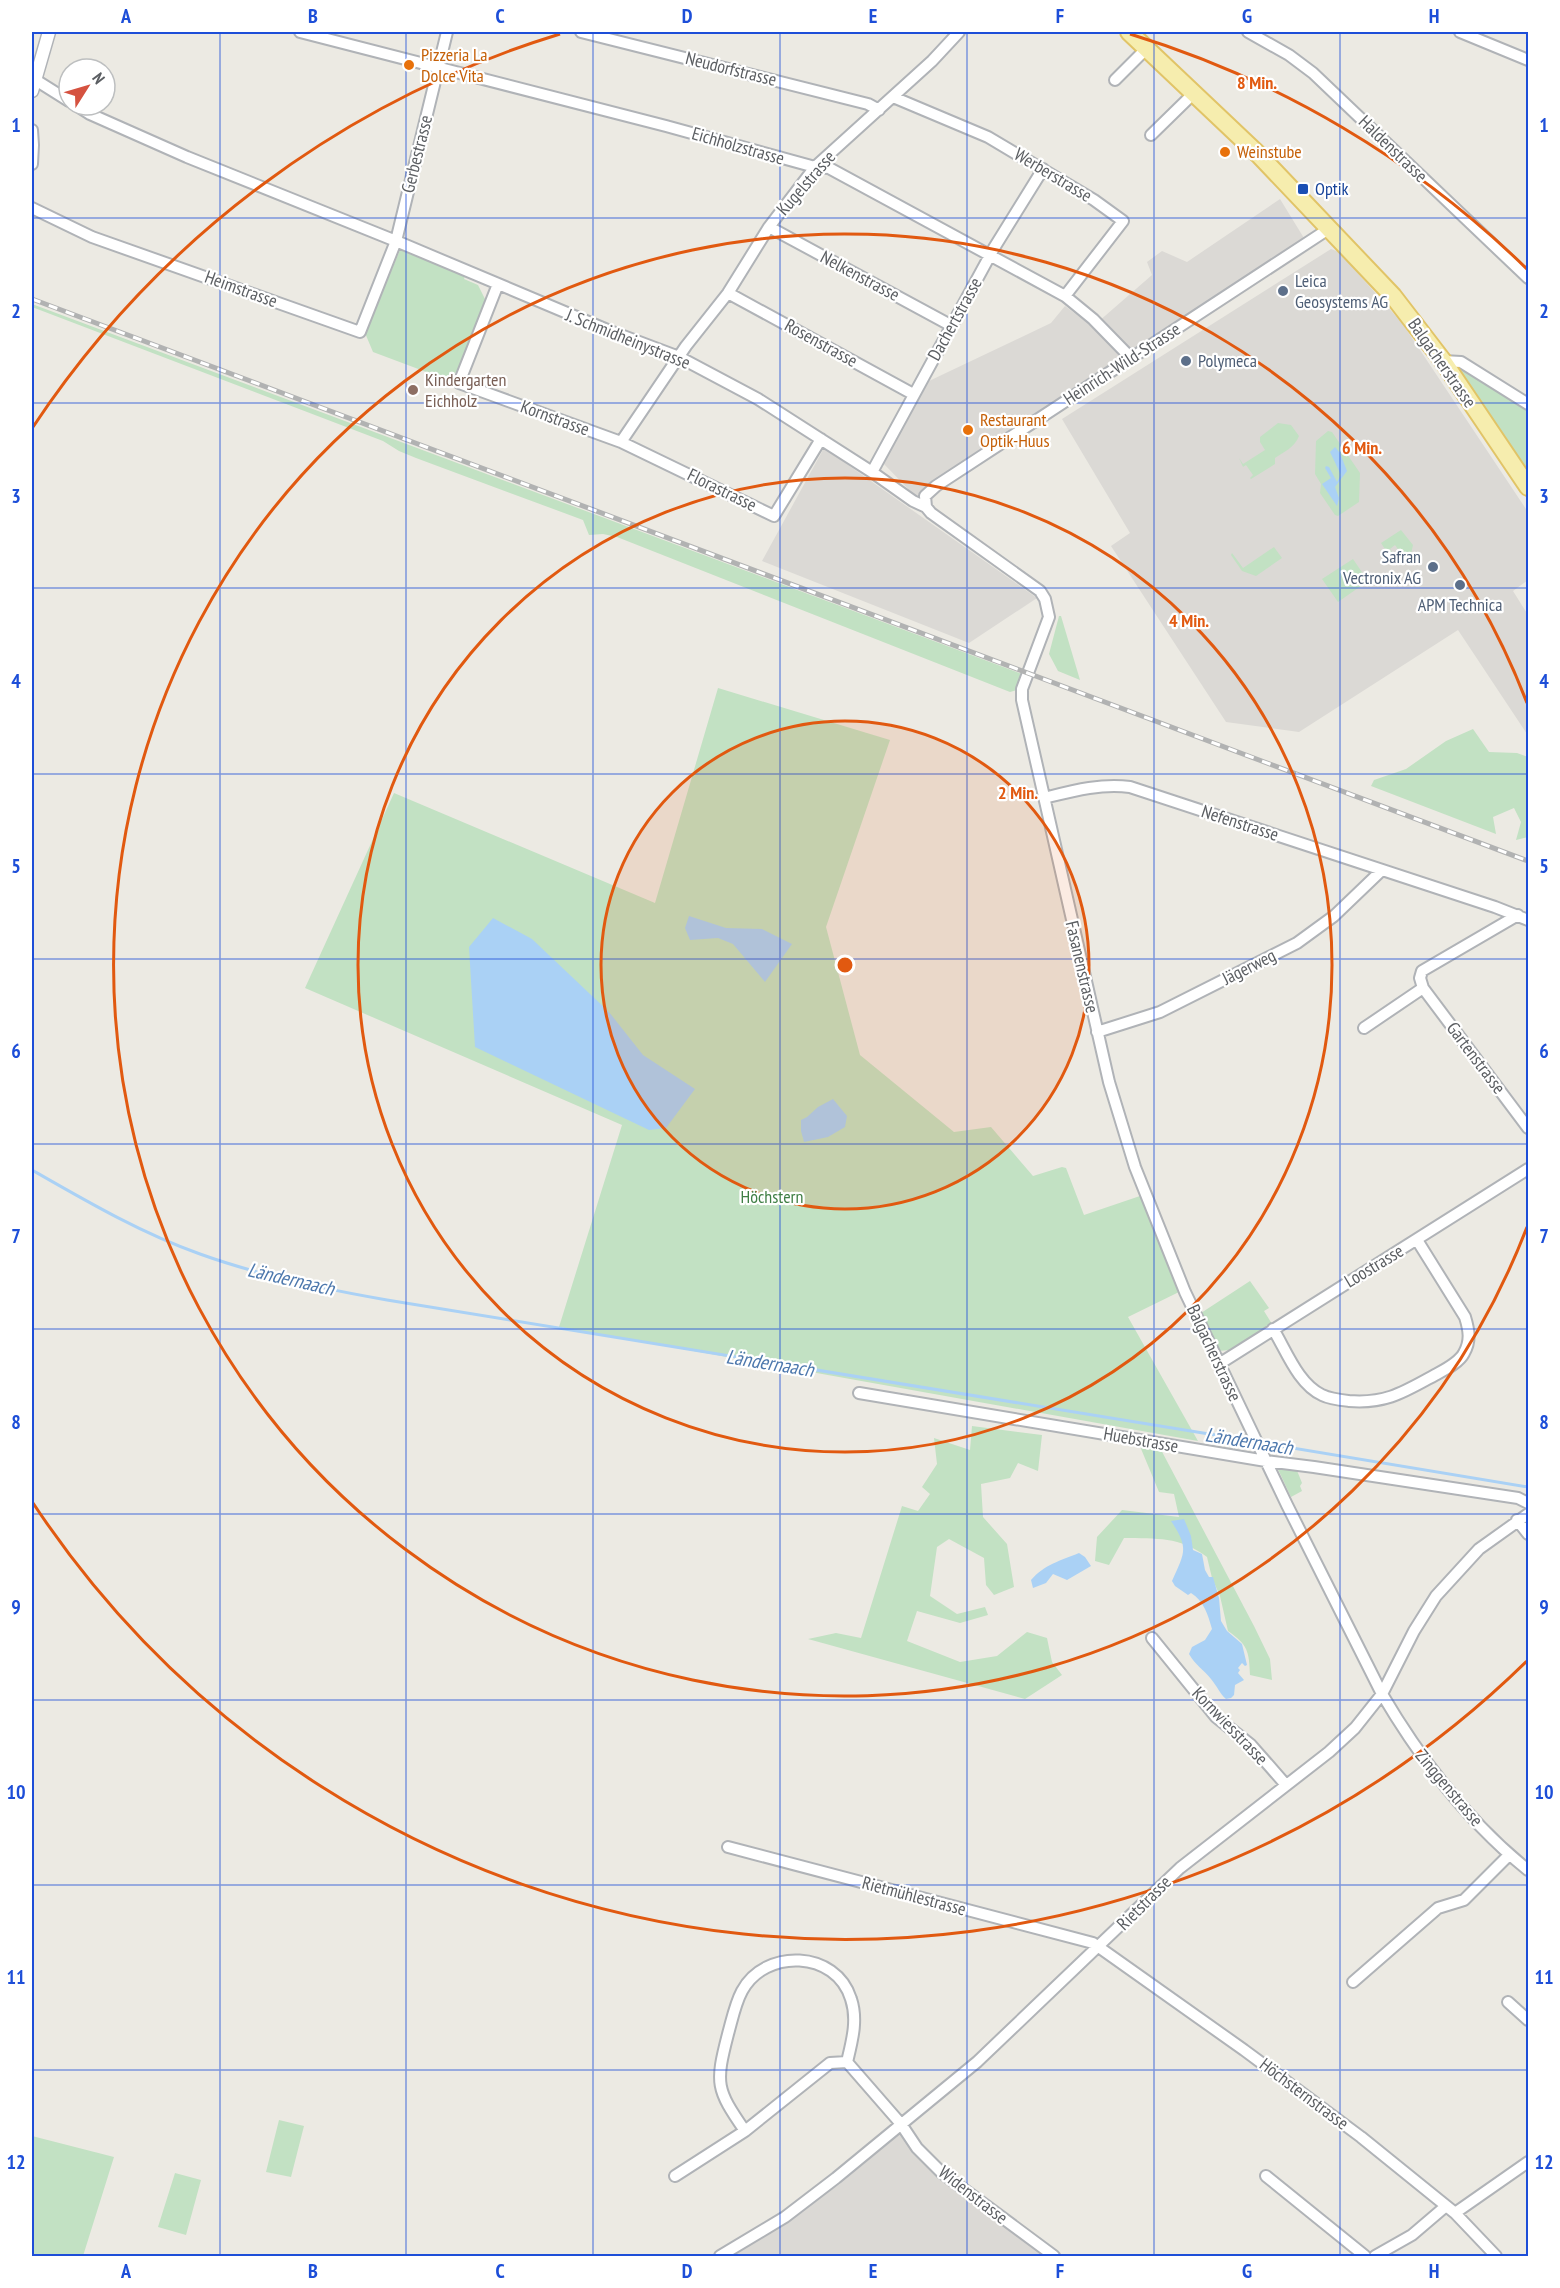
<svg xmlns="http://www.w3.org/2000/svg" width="1560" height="2288" font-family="'PT Sans Narrow',sans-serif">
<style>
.industrial{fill:#dbd9d5}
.green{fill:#c2e1c3}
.water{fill:#aad1f5}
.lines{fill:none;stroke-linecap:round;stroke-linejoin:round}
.stream{stroke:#aad1f5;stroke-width:3}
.minor-casing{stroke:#b0b3b7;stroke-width:14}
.tertiary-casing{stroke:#b0b3b7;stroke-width:15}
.primary-casing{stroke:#e1c467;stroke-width:20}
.minor{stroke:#fff;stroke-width:10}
.tertiary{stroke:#fff;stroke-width:12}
.primary{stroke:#f6edae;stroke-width:16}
.rail-casing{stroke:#b1b2b2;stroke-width:5}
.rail{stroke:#fff;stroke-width:3;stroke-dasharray:9;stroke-linecap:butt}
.grid{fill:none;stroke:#1d4ed8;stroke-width:1.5;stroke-opacity:0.55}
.ring{fill:none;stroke:#e15910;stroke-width:3}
.food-dot{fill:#e8710a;stroke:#fff;stroke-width:2}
.transit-dot{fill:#1a4fb4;stroke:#fff;stroke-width:2}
.service-dot{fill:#5c6f8a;stroke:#fff;stroke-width:2}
.education-dot{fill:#8d6e63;stroke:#fff;stroke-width:2}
.labels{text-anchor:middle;stroke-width:4.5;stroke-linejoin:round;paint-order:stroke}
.food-label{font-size:18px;fill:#c56008;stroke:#fff;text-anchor:start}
.street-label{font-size:18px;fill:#5b5e62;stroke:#fff}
.transit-label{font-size:18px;fill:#164399;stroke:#fff;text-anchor:start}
.service-label{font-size:18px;fill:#4e5e75;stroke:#fff;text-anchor:start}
.education-label{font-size:18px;fill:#785e54;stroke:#fff;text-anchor:start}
.park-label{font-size:18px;fill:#3e7e44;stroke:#fff}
.water-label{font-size:20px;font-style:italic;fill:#4d78ad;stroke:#fff}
.centre{fill:#e15910;stroke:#fff;stroke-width:3}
.ring-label{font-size:18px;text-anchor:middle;font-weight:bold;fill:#e15910;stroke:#fff;stroke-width:4.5;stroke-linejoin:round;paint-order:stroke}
.neatline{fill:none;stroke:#1d4ed8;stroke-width:2}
.grid-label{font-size:20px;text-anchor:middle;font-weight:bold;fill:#1d4ed8}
</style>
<rect width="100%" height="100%" fill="#eceae3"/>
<path class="industrial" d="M1280,199l27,44 -390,255 -34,-35 46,-82 122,-58 14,-17 58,44 -25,-28 54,-47 -5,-13 15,-11 25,11z
M1331,249l8,3 63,71 126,189v68l-15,11 15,24v118l-1,1 -69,-104 -159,102 -73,-10 -115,-176 19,-13 -68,-114z
M824,448l213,150 -68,45 -207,-82z
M902,2132l145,124h-316l109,-72z"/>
<path class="green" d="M400,250l65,26 -1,3 14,6 8,16 -28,70 -13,8 -72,-27 -8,-19z
M32,304l990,370 -5,16 -7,2 -393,-155 -14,-3 -14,1 -6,-15 -167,-62 -17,-7 -16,-10 -351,-134z
M1460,366l68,42v68l-70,-107z
M1278,423l13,2 8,11c-4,11 -15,16 -24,22v6l-24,15 -1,-1 3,-3 -7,-10 -3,2 -4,-9 4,6 22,-14 -5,-8v-5z
M1328,431l4,1 28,41 -1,29 -21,14 -3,-1 -15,-22 1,-9 -6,-10 1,-33z
M1401,530l12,15 -2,9 -9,1 -7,-10 -5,4 6,9 -4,2 -11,-17z
M1274,547l8,11 -26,18 -14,-5 -11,-16 1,-2 11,15z
M1353,559l15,22 -30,21 -16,-23z
M1059,616h2l19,64 -22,-9 -9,-17z
M718,688l172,52 -64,187 34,128 94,77 37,-5 42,49 29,-9 4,1 18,47 56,-19 39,96 -51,25 70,124 -639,-114 63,-202 -317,-137 89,-195 261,110z
M1473,729l16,23 28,1 11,4v80l-12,3 5,-18 -7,-14 -21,9 3,17 -125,-48 3,-6 32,-11 40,-28z
M1250,1281l19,27 -5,3 8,13 -43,26 -10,1 -18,-38z
M972,1426l70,9 -4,36 -20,-8 -8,15 -29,6 2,33 24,27 7,43 -20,8 -8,-10 -2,-27 -35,-19 -12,8 -7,49 27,18 28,-7 3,8 -28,8 -43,-12 -10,30 53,21 37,-6 30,-24 20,6 5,24 10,13 -37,24 -217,-60 28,-6 25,5 41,-132 16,5 12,-17 -8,-7 15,-23 -3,-26 36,12z
M1139,1444l20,2 95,180 16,33 2,21 -22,-5c-1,-24 -2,-30 -22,-44l-8,-35 -8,-18 -5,-21c-28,-21 -50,-18 -83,-19l-15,27 -14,-4 2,-24 25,-27 57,7 -5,-23 -15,-2z
M1277,1467l19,1 6,15 -2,3 2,5 -11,6z
M279,2120l25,6 -13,51 -25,-5z
M32,2136l82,21 -31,99h-51z
M175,2173l26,7 -15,55 -28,-8z"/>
<path class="water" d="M1335,447l5,6 7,18 -12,16 4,11 -2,8 -15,-22 9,-6 -6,-10 1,-2 3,1 8,15 4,-7 -11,-23z
M689,916l37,12 36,1 30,15 -27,38 -32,-38 -15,-6 -28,2 -5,-12z
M493,918l39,21 77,73 34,43 52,34 -29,39 -17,2 -174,-83 -6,-100z
M833,1099l14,17 -2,11 -17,10 -24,5 -3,-11v-11l6,-3 11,-10z
M1184,1519l7,17 2,14 9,4 3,16 4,7h4l6,21 2,23 6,10 15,13 5,21 -2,1 -3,-3 -4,5 2,2 -2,3 6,7 -9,5 -1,10 -3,3 -5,1c-6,-5 -9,-13 -15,-20 -7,-9 -16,-14 -22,-25l3,-7 13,-7 7,-11c-4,-14 -8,-28 -21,-36l-3,2 -13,-9 -3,-5c13,-29 17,-33 -1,-60z
M1079,1553l6,4 6,9 -24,14 -14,-6 -7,9 -13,5 -2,-8c14,-16 29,-19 48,-27z"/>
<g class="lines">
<path class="stream" d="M32,1170c54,31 109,63 168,84 61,22 123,35 187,46l865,141
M1262,1443l266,44"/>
<g class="minor-casing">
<path id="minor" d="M300,32l366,94 149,41 14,1 236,128 28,23 38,39
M581,32l287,72 11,6
M1248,32l41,23 24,18 215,205
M1460,32l68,28
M34,79l35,22
M1115,80l32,-32
M893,97l95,40 106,63 29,21 -58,75
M76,105l14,9 97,43 209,84 214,90 69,26 79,42 114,73 41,29 13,6 5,6 109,78 5,8 4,18 -27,72v11l87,382 26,85 50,125 102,213 95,189c39,66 86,128 146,176
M32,130l1,15 -1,19
M1151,135l44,-43
M32,208l60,29 268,95 36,-91 51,-209
M769,227l183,99
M498,284l-39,99 162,59 65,-96 42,-53 41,-66 46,-60 117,-106 27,-29
M728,293l185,101
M1443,361l18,1 67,42
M621,442l153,74 47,-77
M872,472l122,-224 49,-79
M926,507l-1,-11 11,-10 394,-258
M1044,798c28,-7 57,-15 86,-11l365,120 33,13
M1518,915l-96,56 -2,7 3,10 105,140
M1364,1028l59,-40
M1097,1032l63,-20 137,-69 37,-27 48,-46
M1273,1329c13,21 25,55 49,66 8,4 18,5 27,6 37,3 55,-9 86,-26 9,-5 24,-12 29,-22 7,-12 5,-23 1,-36l-48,-77
M1219,1364l309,-195
M859,1393l407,68 48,6 204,31 10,5
M1517,1520l11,14
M1152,1638l64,79 35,28 35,40
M728,1847l365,96 151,107 117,87 94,76 41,43
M1353,1982l85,-74 26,-8 45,-45
M1508,2002l20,18
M847,2062c5,-21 11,-42 4,-63 -15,-49 -86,-51 -109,-8 -7,13 -10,29 -14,43 -13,50 -12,55 17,97l85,-68 17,-1 54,62 16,24 25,25 112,83
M675,2176l70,-45
M1266,2176l99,80
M1455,2213l73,-51
M720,2256l65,-39 51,-39 141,-116 203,-194 149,-116 26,-24 27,-34 32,-63 22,-35 43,-47 49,-35
M1375,2256l37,-21 34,-29"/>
</g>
<g class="tertiary-casing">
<path id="tertiary" d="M32,91l17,-59"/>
</g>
<g class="primary-casing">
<path id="primary" d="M1129,32l131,124 133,140 50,65 85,126"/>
</g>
<use href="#minor" class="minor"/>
<use href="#tertiary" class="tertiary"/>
<use href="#primary" class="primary"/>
<g class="rail-casing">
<path id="rail" d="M32,299l1496,562"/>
</g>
<use href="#rail" class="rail"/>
</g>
<path class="grid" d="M220,32v2224M406,32v2224M593,32v2224M780,32v2224M967,32v2224M1154,32v2224M1340,32v2224M32,218h1496M32,403h1496M32,588h1496M32,774h1496M32,959h1496M32,1144h1496M32,1329h1496M32,1514h1496M32,1700h1496M32,1885h1496M32,2070h1496"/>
<circle cx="845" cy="965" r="244" fill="#e15910" fill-opacity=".12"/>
<g class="ring">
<circle cx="845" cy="965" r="244"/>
<circle cx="845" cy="965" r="487"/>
<path d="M1527 1227A731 731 0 1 1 1527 703"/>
<path d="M1528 1660A974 974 0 0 1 33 1503M33 427A974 974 0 0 1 560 34M1130 34A974 974 0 0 1 1528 270"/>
</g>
<g class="food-dot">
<circle cx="409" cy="65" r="6"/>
<circle cx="1225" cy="152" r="6"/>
<circle cx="968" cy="430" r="6"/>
</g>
<rect class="transit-dot" x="1297" y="183" width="12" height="12" rx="3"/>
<g class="service-dot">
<circle cx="1283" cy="291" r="6"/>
<circle cx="1186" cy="361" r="6"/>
<circle cx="1433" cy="567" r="6"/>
<circle cx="1460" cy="585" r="6"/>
</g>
<circle class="education-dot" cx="413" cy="390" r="6"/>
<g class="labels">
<g class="food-label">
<text x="421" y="61">Pizzeria La<tspan x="421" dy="21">Dolce Vita</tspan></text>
<text x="1237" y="158">Weinstube</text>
<text x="980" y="426">Restaurant<tspan x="980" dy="21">Optik-Huus</tspan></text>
</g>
<g class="street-label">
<text transform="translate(731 69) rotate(14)" y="6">Neudorfstrasse</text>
<text transform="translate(738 146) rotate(16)" y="6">Eichholzstrasse</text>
<text transform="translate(1393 149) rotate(44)" y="6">Haldenstrasse</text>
<text transform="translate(417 154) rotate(-76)" y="6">Gerbestrasse</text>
<text transform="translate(1053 175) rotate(31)" y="6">Werberstrasse</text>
<text transform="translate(806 183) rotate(-49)" y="6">Kugelstrasse</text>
<text transform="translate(860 276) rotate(28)" y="6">Nelkenstrasse</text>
<text transform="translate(241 289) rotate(20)" y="6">Heimstrasse</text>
<text transform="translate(955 319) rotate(-61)" y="6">Dachertstrasse</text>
<text transform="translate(628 339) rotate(22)" y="6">J. Schmidheinystrasse</text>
<text transform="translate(821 343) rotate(29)" y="6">Rosenstrasse</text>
<text transform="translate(1442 363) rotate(55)" y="6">Balgacherstrasse</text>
<text transform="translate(1122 364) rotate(-33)" y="6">Heinrich-Wild-Strasse</text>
<text transform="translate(555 418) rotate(20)" y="6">Kornstrasse</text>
<text transform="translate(722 490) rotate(26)" y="6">Florastrasse</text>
<text transform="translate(1240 823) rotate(18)" y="6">Nefenstrasse</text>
<text transform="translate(1082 967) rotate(77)" y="6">Fasanenstrasse</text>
<text transform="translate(1249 967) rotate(-27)" y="6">Jägerweg</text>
<text transform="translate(1476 1058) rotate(53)" y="6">Gartenstrasse</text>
<text transform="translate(1374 1266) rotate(-31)" y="6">Loostrasse</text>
<text transform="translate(1214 1353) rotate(65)" y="6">Balgacherstrasse</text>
<text transform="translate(1141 1440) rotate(10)" y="6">Huebstrasse</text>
<text transform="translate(1230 1726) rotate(46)" y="6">Kornwiesstrasse</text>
<text transform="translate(1449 1788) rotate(50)" y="6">Zinggenstrasse</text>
<text transform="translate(914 1896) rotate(15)" y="6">Rietmühlestrasse</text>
<text transform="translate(1144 1903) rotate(-45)" y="6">Rietstrasse</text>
<text transform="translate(1304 2094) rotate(37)" y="6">Höchsternstrasse</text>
<text transform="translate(973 2195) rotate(38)" y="6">Widenstrasse</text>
</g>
<g class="transit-label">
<text x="1315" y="195">Optik</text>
</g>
<g class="service-label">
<text x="1295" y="287">Leica<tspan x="1295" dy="21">Geosystems AG</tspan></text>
<text x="1198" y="367">Polymeca</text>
<text x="1421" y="563" text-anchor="end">Safran<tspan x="1421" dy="21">Vectronix AG</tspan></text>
<text x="1460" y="611" text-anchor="middle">APM Technica</text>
</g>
<g class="education-label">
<text x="425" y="386">Kindergarten<tspan x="425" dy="21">Eichholz</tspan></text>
</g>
<g class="park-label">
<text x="772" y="1203">Höchstern</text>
</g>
<g class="water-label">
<text transform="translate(291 1279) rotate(13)" y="7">Ländernaach</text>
<text transform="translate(770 1363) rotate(9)" y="7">Ländernaach</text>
<text transform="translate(1249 1441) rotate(9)" y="7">Ländernaach</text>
</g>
</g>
<circle cx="845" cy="965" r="9" class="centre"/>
<g class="ring-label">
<text x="1257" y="89">8 Min.</text>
<text x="1362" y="454">6 Min.</text>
<text x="1189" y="627">4 Min.</text>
<text x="1018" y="799">2 Min.</text>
</g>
<rect width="1560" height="2288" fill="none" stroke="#ffffff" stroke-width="66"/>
<g transform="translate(87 87) rotate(53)"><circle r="28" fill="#ffffff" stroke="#bdbfc0" stroke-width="1.5"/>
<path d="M0-4.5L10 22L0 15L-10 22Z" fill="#d55240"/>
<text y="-9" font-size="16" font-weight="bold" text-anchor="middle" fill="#5b5e62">N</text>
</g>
<rect x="33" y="33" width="1494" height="2222" class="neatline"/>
<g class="grid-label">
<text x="126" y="23">A</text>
<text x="313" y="23">B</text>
<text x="500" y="23">C</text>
<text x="687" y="23">D</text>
<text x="873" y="23">E</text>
<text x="1060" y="23">F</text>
<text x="1247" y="23">G</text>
<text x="1434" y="23">H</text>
<text x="16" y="132">1</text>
<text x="1544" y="132">1</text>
<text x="16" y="318">2</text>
<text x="1544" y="318">2</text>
<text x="16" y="503">3</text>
<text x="1544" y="503">3</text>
<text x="16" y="688">4</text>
<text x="1544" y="688">4</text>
<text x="16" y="873">5</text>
<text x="1544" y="873">5</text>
<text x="16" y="1058">6</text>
<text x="1544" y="1058">6</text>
<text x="16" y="1243">7</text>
<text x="1544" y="1243">7</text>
<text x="16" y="1429">8</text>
<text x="1544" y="1429">8</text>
<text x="16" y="1614">9</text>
<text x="1544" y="1614">9</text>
<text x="16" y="1799">10</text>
<text x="1544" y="1799">10</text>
<text x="16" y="1984">11</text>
<text x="1544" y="1984">11</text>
<text x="16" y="2169">12</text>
<text x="1544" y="2169">12</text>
<text x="126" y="2278">A</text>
<text x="313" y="2278">B</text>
<text x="500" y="2278">C</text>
<text x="687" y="2278">D</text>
<text x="873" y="2278">E</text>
<text x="1060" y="2278">F</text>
<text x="1247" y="2278">G</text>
<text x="1434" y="2278">H</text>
</g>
</svg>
